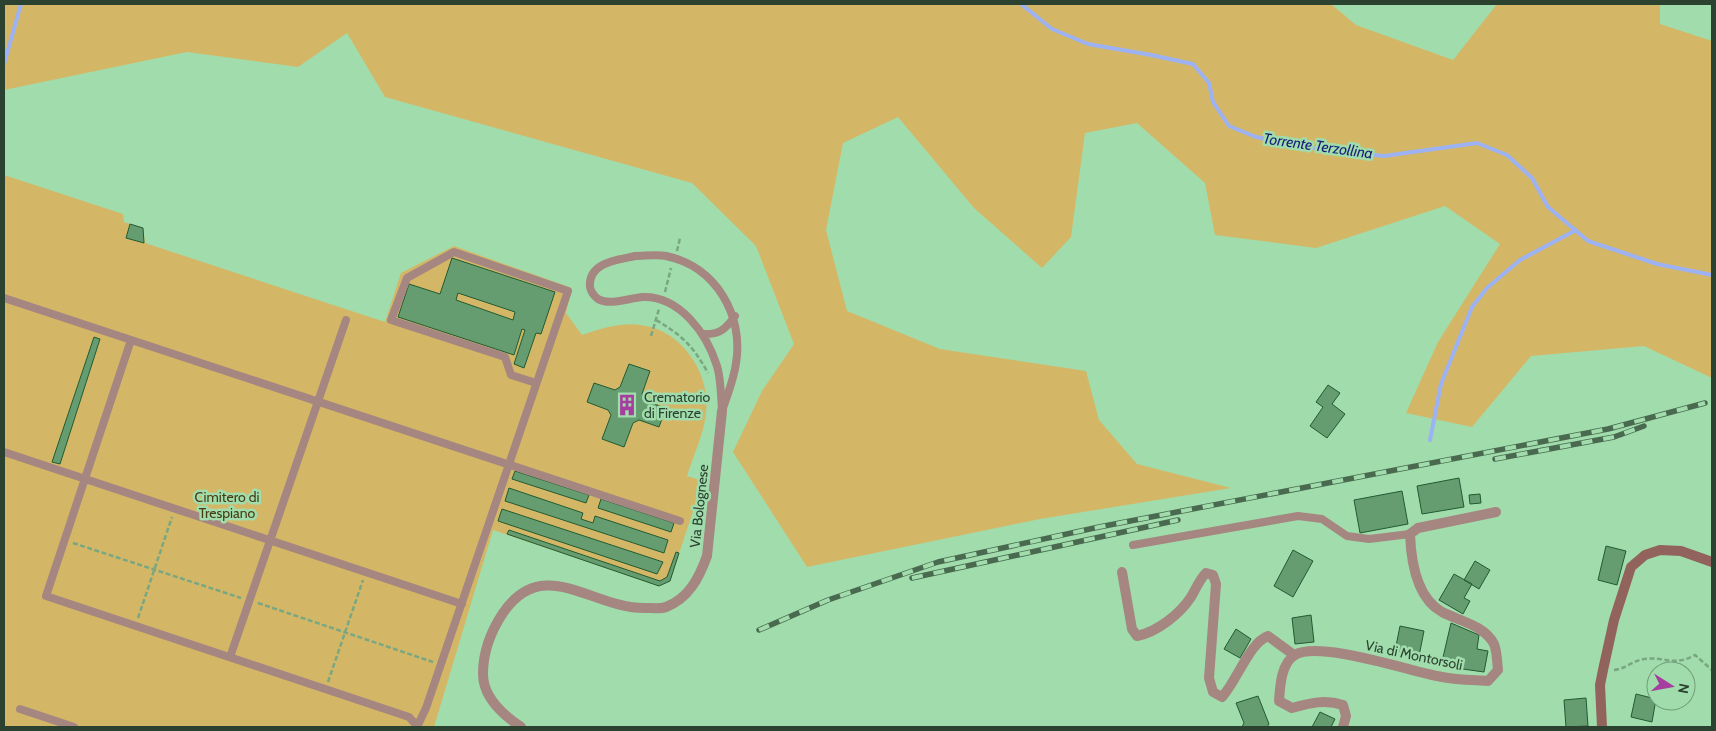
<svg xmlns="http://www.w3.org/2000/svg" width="1716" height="731" font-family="Cabin,sans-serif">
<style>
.green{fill:#d4b766}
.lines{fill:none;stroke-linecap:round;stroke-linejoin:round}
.stream{stroke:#9cb2f2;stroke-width:4}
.building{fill:#659d71;stroke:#225b32;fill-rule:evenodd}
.path{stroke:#78a781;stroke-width:2.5;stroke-dasharray:5 2.5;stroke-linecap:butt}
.lane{stroke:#a68680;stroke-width:8}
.street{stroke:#a68680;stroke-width:10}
.secondary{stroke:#91635c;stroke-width:10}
.rail-casing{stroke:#496a4f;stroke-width:5.5}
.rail{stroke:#a1dcac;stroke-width:4;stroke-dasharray:11;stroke-linecap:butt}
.labels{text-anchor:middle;stroke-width:5;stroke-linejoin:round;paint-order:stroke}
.poi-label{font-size:14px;fill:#2a422f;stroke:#a1dcac;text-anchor:start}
.park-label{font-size:14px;fill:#483b12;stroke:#a1dcac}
.street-label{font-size:14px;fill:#2a422f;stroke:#a1dcac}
.water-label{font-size:15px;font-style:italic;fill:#171e79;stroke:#a1dcac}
</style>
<rect width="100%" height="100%" fill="#a1dcac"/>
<path class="green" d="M4,4h1327l25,21 97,35 44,-56h163v20l52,17v337l-68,-32 -113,10 -59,71 -66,-14 32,-71 62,-98 -55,-38 -129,42 -101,-13 -10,-52 -68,-60 -52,10 -14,104 -29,31 -68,-60 -76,-91 -55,26 -17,87 21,81 93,38 146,22 13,49 38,44 94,24 -191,31 -233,48 -74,-115 29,-61 32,-47 -38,-98 -64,-63 -307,-86 -38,-64 -49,34 -111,-15 -183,38z
M4,175l119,39 1,8 19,6 2,15 240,79 16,-49 53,-27 118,42 -6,25 16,22c21,-7 42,-14 64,-9 38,7 65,50 60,87 -2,21 -13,43 -19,63l16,5 -33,100 -11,5 -166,-56 -59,197h-430z"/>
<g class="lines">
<path class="stream" d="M1021,4l31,25 36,15 63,11 42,9 16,19 4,19 16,24 27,11 63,12 65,7 93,-13 30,12 25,23 16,29 40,34 69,23 55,11
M4,64l17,-60
M1430,440l11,-56 31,-77 15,-19 33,-28 56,-30"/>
</g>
<path class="building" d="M130,224l13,4 1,15 -18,-5z
M452,258l103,34 -14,42 -5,-1 -12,35 -10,-4 11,-34 -3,-1 -8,26 -116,-38 11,-33 31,10zM458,293l57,19 -2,8 -57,-20z
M94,337l6,2 -40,125 -8,-2z
M629,364l21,7 -8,23 3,7 21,7 -7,19 -20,-7 -6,3 -9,24 -22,-8 9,-24 -3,-5 -21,-8 7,-19 21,7 5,-3z
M1328,385l12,8 -8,11 13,10 -18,24 -17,-12 13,-19 -7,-5z
M515,471l74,24 -3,8 -74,-24z
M1459,478l5,29 -42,7 -5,-28z
M509,488l74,25 -2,6 12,4 2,-7 73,24 -4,13 -159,-52z
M1402,491l6,33 -48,9 -6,-33z
M1480,494l1,9 -11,1 -1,-9z
M601,499l73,24 -3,9 -73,-24z
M502,509l161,53 -6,12 -159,-53z
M509,530l151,51 7,-4 9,-25 3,1 -9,28 -11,5 -152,-52z
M1606,546l20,5 -9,34 -19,-5z
M1293,550l20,11 -20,36 -19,-11z
M1475,561l15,9 -11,19 -15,-9z
M1454,574l18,10 -8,14 6,3 -7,13 -24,-14z
M1311,615l3,27 -19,2 -3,-26z
M1451,623l28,12 -2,14 11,2 -4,21 -43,-6z
M1400,626l24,5 -5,25 -24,-5z
M1236,629l15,10 -11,19 -16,-9z
M1636,694l20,5 -4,23 -21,-5z
M1258,696l11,28 -2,3h-25l2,-4 -8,-20z
M1586,698l2,28 -22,1 -2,-27z
M1320,712l15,7 -4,8h-19z"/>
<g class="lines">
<path class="path" d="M677,251l3,-13
M665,292l6,-24
M656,320c27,16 37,26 52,53
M651,336l8,-27
M73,543l168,55
M258,603l175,59
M138,618l34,-101
M1614,670c11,-1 18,-9 30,-11 20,-3 30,8 51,-4l17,15
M328,682l35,-102"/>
<path class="lane" d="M635,256c10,0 22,-2 31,0 50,10 78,60 70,107 -2,16 -9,33 -14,48 -1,-14 -1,-32 -5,-45 -10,-32 -37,-70 -74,-69 -14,1 -33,9 -45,2 -4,-3 -7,-7 -8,-12 -2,-25 28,-27 45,-31z
M4,298l676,223
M702,334c17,1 23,-4 33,-18
M131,340l-85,256 363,121 9,10
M4,452l458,152
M1133,545l165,-29 24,3 25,17 22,3 41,-5
M230,657l116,-337
M20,709l54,18
M417,727l9,-19 142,-417 -114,-39 -47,26 -16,42 114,37 6,18 25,8"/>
<path class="street" d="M1122,572l10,57 5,7c20,-4 43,-22 54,-39 5,-8 8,-17 15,-24l7,2 3,9 -7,94 4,14 9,5c15,-16 27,-54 46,-61l26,19
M521,727c-18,-12 -38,-30 -38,-53 0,-21 8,-43 20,-61 41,-60 90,-3 144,-5 6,0 14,1 19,-1 23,-9 33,-29 41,-51l15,-145
M1343,727l3,-11 -3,-11c-18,-6 -33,-2 -51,3l-13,-7c1,-14 2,-38 16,-46 24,-15 117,17 147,22 15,3 31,3 46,4l10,-11c-1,-8 -1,-19 -4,-26 -10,-19 -35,-23 -52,-32 -25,-14 -31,-51 -32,-78l8,-6 78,-16"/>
<path class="secondary" d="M1602,727l-2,-42 3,-15 11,-50 17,-53 14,-12 15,-5 21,1 31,11"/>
<g class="rail-casing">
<path id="rail" d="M1495,459l119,-22 30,-11
M912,578l266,-58
M759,630l69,-30 110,-38 161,-35 509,-98 97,-26"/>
</g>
<use href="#rail" class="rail"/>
</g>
<defs>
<g id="building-bare" transform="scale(1.725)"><path d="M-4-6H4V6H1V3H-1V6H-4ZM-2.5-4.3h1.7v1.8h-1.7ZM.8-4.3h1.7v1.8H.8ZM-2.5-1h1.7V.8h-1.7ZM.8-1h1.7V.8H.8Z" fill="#a63ea0" stroke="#a1dcac" stroke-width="2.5" paint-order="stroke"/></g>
</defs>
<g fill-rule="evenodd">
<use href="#building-bare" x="627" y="405"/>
</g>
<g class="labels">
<g class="poi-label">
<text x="644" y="402">Crematorio<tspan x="644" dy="16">di Firenze</tspan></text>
</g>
<g class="park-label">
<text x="227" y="502">Cimitero di<tspan x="227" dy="16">Trespiano</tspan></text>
</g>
<g class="street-label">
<text transform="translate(699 506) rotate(-84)" y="5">Via Bolognese</text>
<text transform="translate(1414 655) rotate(12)" y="5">Via di Montorsoli</text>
</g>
<g class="water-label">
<text transform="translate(1318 146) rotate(8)" y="5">Torrente Terzollina</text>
</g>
</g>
<rect width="1716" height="731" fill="none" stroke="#2a422f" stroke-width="10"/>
<g transform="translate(1671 686) rotate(101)"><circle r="24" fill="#a1dcac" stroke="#719e7a"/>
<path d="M0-4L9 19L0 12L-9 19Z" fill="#a63ea0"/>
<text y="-8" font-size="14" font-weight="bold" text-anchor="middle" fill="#2a422f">N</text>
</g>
</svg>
